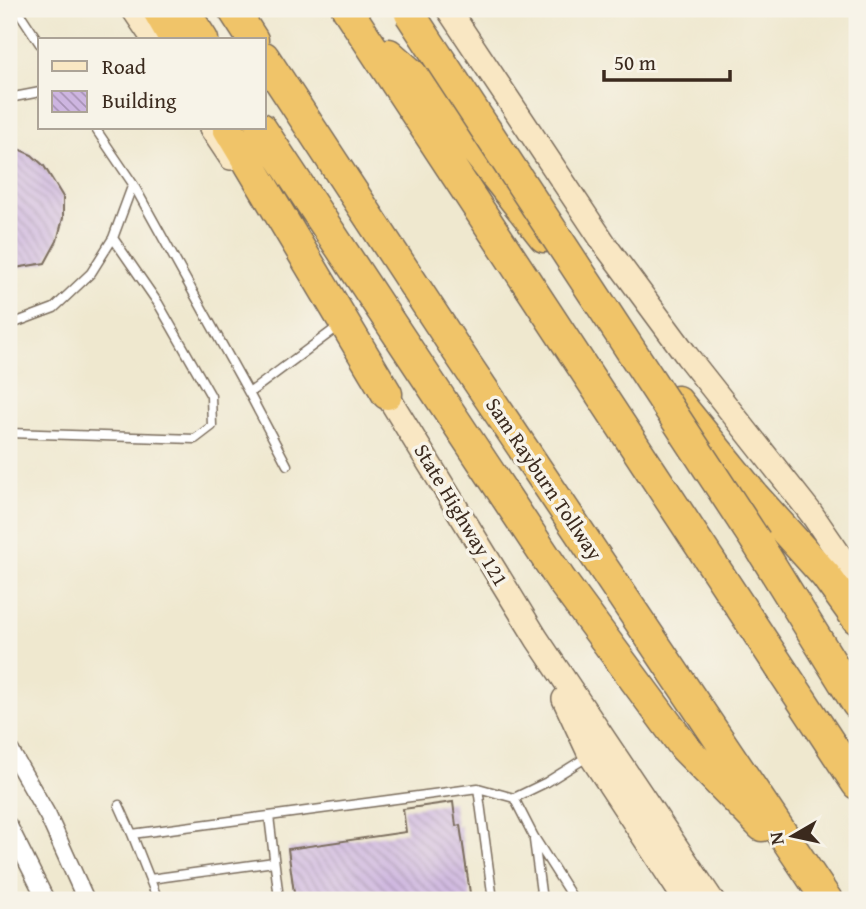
<svg xmlns="http://www.w3.org/2000/svg" width="866" height="909" font-family="'Gentium Book Plus',serif">
<style>
.building{fill:url(#building-back-hatch)}
.lines{fill:none;stroke-linecap:round;stroke-linejoin:round}
.service-casing{stroke:#7a6c5c;stroke-width:11}
.minor-casing{stroke:#7a6c5c;stroke-width:19}
.secondary-casing{stroke:#7a6c5c;stroke-width:26}
.motorway-casing{stroke:#7a6c5c;stroke-width:33}
.service{stroke:#fff;stroke-width:8}
.minor{stroke:#fff;stroke-width:16}
.secondary{stroke:#f9e7c3;stroke-width:23}
.motorway{stroke:#f0c469;stroke-width:30}
.motorway-bridge-casing{stroke:#7a6c5c;stroke-width:33;stroke-linecap:butt}
.motorway-bridge{stroke:#f0c469;stroke-width:30}
.labels{text-anchor:middle;stroke-width:7;stroke-linejoin:round;paint-order:stroke}
.street-label{font-size:21px;fill:#3b2a1e;stroke:#f7f3e8}
</style>
<defs>
<pattern id="building-back-hatch" width="6" height="6" patternUnits="userSpaceOnUse" patternTransform="scale(1.75)"><rect width="6" height="6" fill="#cdb5e0"/><path d="M-1 5l2 2M0 0l6 6M5-1l2 2" fill="none" stroke="#a893b5"/></pattern>
</defs>
<rect width="100%" height="100%" fill="#f7f3e8"/>
<filter id="ink" filterUnits="userSpaceOnUse"><feTurbulence type="fractalNoise" baseFrequency=".0143" numOctaves="2"/><feDisplacementMap in="SourceGraphic" scale="14" xChannelSelector="R" yChannelSelector="G"/><feConvolveMatrix kernelMatrix="1 2 1 2 8 2 1 2 1" color-interpolation-filters="sRGB"/></filter>
<filter id="wash" filterUnits="userSpaceOnUse"><feTurbulence type="fractalNoise" baseFrequency=".00686" numOctaves="4" result="noise"/><feDisplacementMap in="SourceGraphic" scale="28" xChannelSelector="R" yChannelSelector="G"/><feGaussianBlur stdDeviation="1.57" result="paint"/><feColorMatrix in="noise" values="0 0 0 0 0 0 0 0 0 0 0 0 0 0 0 0 0 1.4 0 .05"/><feComposite in="paint" operator="in"/></filter>
<g filter="url(#wash)">
<rect width="100%" height="100%" fill="#efe8cf"/>
<g id="blocks">
<path class="building" d="M9,145l23,10 12,11 19,31v21l-6,23 -12,22 -36,6z
M453,802l3,24 4,-1 11,75h-176l-7,-51 118,-17 -3,-23z"/>
</g>
</g>
<g filter="url(#ink)">
<use href="#blocks" fill-opacity="0" stroke="#7a6c5c" stroke-width="2"/>
<g class="lines">
<g class="service-casing">
<path id="service" d="M17,9l23,35
M9,98l31,-6
M95,128l38,56 116,209
M9,325l45,-17 37,-35 22,-35 20,-54
M9,433l186,6 17,-13 -1,-30 -53,-93 -45,-65
M287,465l-38,-72 90,-67
M514,798l20,39 40,63
M119,805l13,29
M269,816l209,-28
M534,840l8,60
M150,879l124,-17
M158,900l-26,-66 137,-18 10,83
M493,900l-15,-112 36,10 33,-16 40,-25"/>
</g>
<g class="minor-casing">
<path id="minor" d="M9,748l39,68 38,84
M9,826l37,74"/>
</g>
<g class="secondary-casing">
<path id="secondary" d="M133,9l21,31
M448,9l160,240 79,107 124,157 46,67
M211,128l20,30
M379,382l158,257 175,261
M564,699l26,56 95,145"/>
</g>
<g class="motorway-casing">
<path id="motorway" d="M157,9l18,31
M183,9l20,31
M233,9l20,31
M347,9l510,775
M389,54l36,32 119,151
M264,57l192,292 371,551
M228,128l159,266
M261,128l300,452 124,168 77,78
M677,401l77,95 72,80 31,43
M756,541l101,163"/>
</g>
<use href="#service" class="service"/>
<use href="#minor" class="minor"/>
<use href="#secondary" class="secondary"/>
<use href="#motorway" class="motorway"/>
<g class="motorway-bridge-casing">
<path id="motorway-bridge" d="M410,14l346,527"/>
</g>
<use href="#motorway-bridge" class="motorway-bridge"/>
</g>
</g>
<g class="labels">
<g class="street-label">
<text transform="translate(544 479) rotate(56)" y="7">Sam Rayburn Tollway</text>
<text transform="translate(461 515) rotate(59)" y="7">State Highway 121</text>
</g>
</g>
<rect width="866" height="909" fill="none" stroke="#f7f3e8" stroke-width="35"/>
<rect x="38" y="38" width="228" height="91" fill="#f7f3e8" stroke="#aca397" stroke-width="2"/>
<rect x="52" y="61" width="35" height="10" fill="#f9e7c3" stroke="#aca397" stroke-width="2"/>
<text x="102" y="74" font-size="21" fill="#3b2a1e">Road</text>
<rect x="52" y="91" width="35" height="21" fill="url(#building-back-hatch)" stroke="#aca397" stroke-width="2"/>
<text x="102" y="108" font-size="21" fill="#3b2a1e">Building</text>
<g transform="translate(793 836) rotate(261)" stroke="#f7f3e8" stroke-width="5" paint-order="stroke">
<path d="M0-5L12 26L0 18L-12 26Z" fill="#3b2a1e"/>
<text y="-10" font-size="19" font-weight="bold" text-anchor="middle" fill="#3b2a1e">N</text>
</g>
<path d="M604 70v10h126v-10" fill="none" stroke="#3b2a1e" stroke-width="3.5"/>
<text x="614" y="70" font-size="21" fill="#3b2a1e" stroke="#f7f3e8" stroke-width="5" paint-order="stroke">50 m</text>
</svg>
